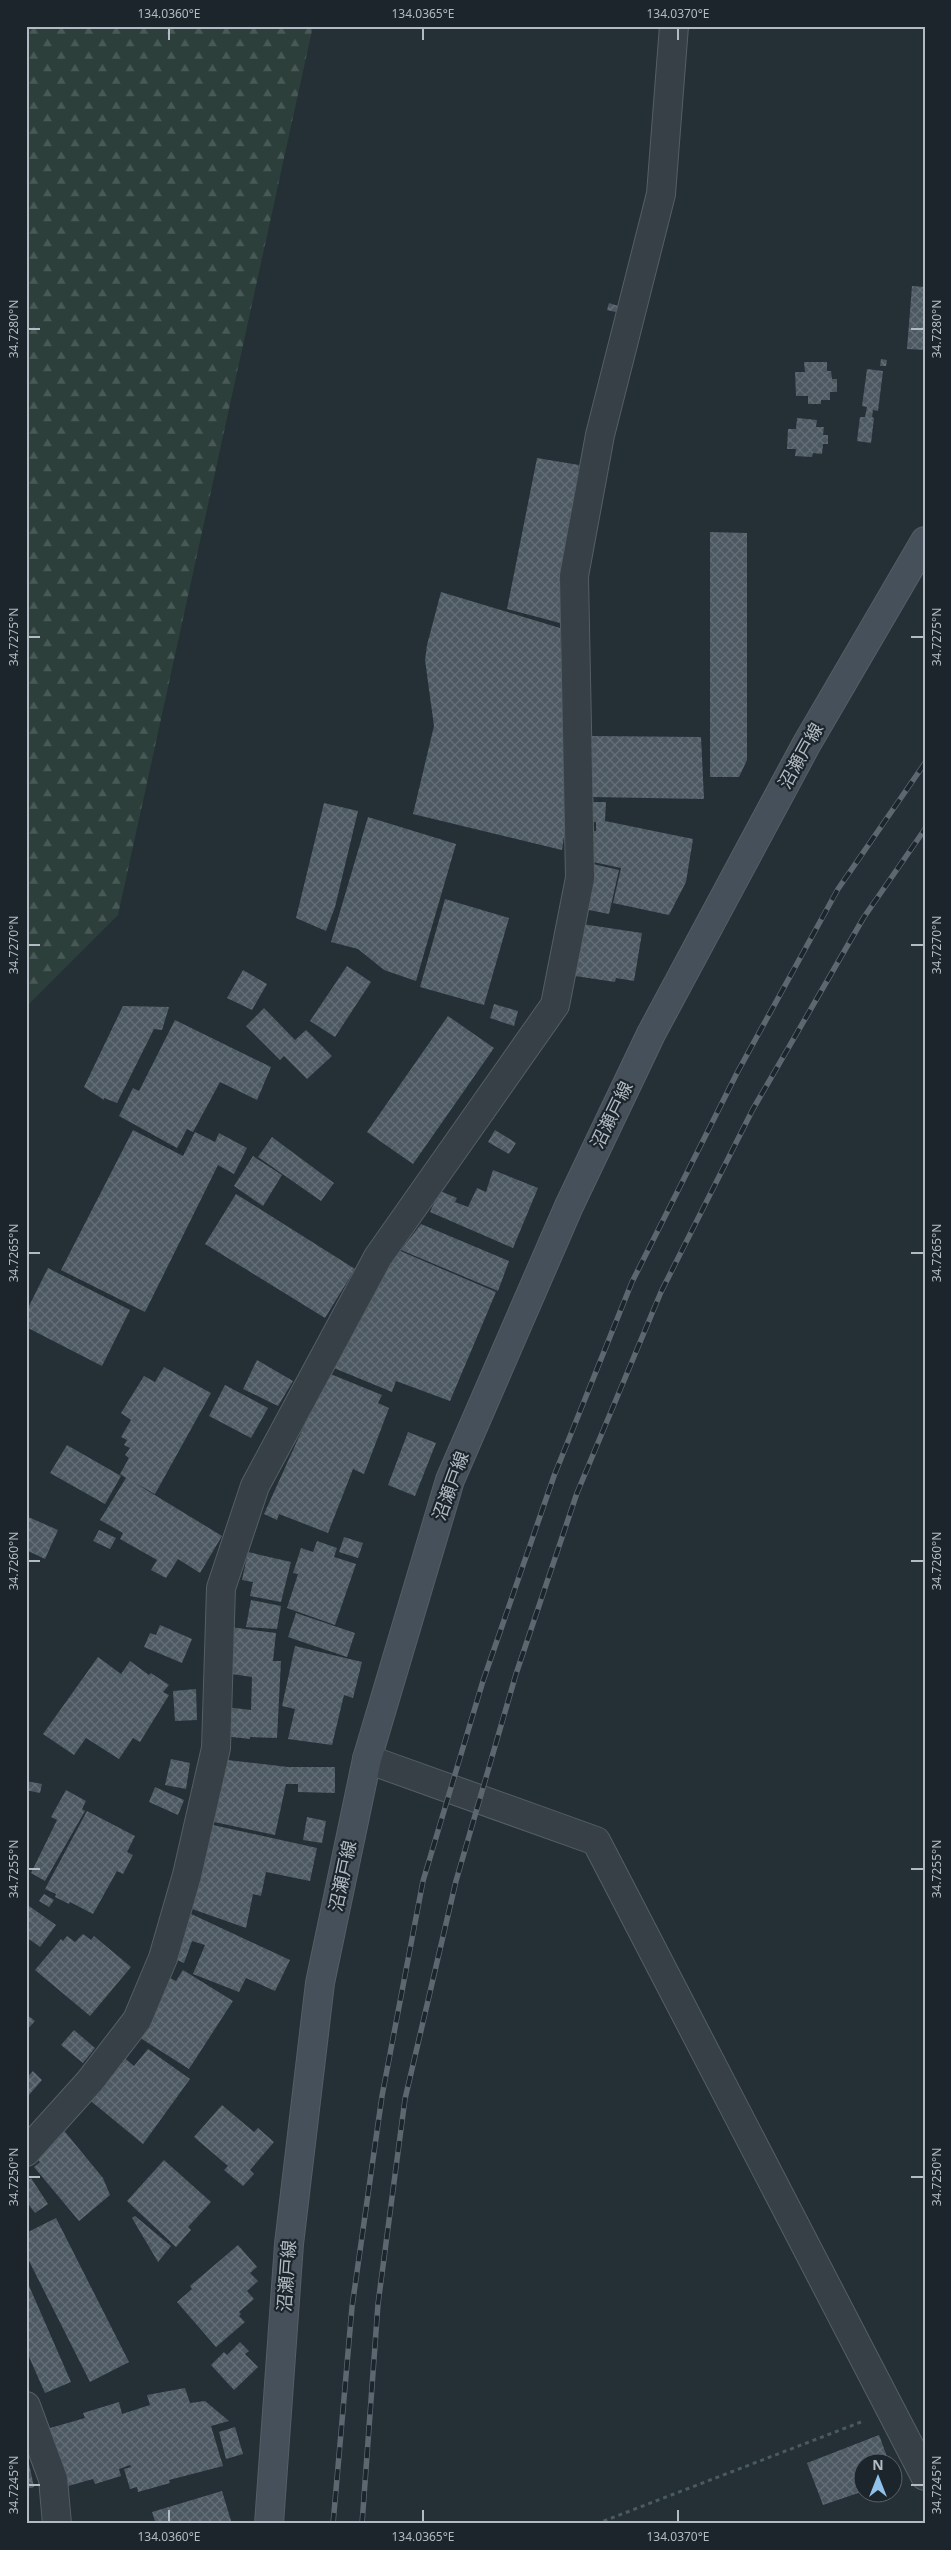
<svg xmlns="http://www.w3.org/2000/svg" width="951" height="2550" font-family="'Noto Sans','Noto Sans JP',sans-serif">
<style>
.forest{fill:url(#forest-firs)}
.building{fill:url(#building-cross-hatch)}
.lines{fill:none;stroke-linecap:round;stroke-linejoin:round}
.minor-casing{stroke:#555e65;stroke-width:30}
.secondary-casing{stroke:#555e65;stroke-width:30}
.path{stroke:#4a5b5b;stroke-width:3;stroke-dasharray:4 4;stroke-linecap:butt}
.minor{stroke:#374047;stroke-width:28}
.secondary{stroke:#46505a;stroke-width:28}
.rail-casing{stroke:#5c6770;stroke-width:5.5}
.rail{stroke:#1d252c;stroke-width:4;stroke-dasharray:11;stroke-linecap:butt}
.ticks{fill:none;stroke:#b2bbc3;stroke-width:2}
.labels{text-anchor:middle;stroke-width:4.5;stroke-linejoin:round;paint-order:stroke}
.street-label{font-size:18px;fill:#b2bbc3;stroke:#1d252c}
.neatline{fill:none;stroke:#b2bbc3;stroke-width:2}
.ticks-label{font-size:12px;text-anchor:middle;fill:#b2bbc3}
</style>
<defs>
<pattern id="forest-firs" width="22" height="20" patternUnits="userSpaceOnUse" patternTransform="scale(1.25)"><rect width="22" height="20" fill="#2c3f3b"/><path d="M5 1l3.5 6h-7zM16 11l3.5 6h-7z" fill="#485956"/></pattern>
<pattern id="building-cross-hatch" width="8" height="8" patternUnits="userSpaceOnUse" patternTransform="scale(1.25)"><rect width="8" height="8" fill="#4d5962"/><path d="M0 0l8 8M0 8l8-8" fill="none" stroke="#646f77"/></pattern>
</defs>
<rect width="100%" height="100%" fill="#242f36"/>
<path class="forest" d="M26,26h287l-195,889 -92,92z"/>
<path class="building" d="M912,286l13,1v63l-18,-1z
M609,303l12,4 -1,6 -13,-3z
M881,359l6,1 -1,6h-6z
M804,362h23v9h4l1,8h5v13h-7v8h-9v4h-13v-8h-12l-1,-24h10z
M867,369l16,2 -5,40 -5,-1 -1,7 2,1 -3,25 -14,-2 3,-24h5l2,-10 -5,-1z
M797,418l20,2 -1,7h8l-1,8h5v9h-5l-1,10 -9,-1 -1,4 -17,-1 1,-7h-9l1,-20h8z
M537,458l42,7 -19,158 -53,-14z
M710,532l37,1v227l-8,17h-29z
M441,592l119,36 8,182 -6,40 -149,-36 21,-88 -9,-66 2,-15z
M592,736l109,1 3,62 -113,-2z
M592,802h14l-1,19 88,18 -7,43 -17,33 -56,-12 8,-35 -28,-6 -1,-31h4v-9h-3z
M324,803l34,8 -23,96 -9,24 -30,-13z
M368,817l88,27 -40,137 -32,-11 -26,-21 -27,-7z
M593,864l26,6 -10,44 -25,-5z
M445,899l64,19 -25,87 -64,-18z
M582,924l60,9 -8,48 -18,-3 -1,4 -40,-6z
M347,966l24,16 -36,55 -25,-16z
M243,970l24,14 -15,26 -25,-12z
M494,1004l24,7 -4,15 -24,-8z
M123,1006l46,1 -7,23 -8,-1 -37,74 -13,-5v2l-20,-13z
M264,1008l31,32 11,-10 26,26 -25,23 -23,-23 -4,4 -34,-34z
M448,1016l46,32 -81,116 -46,-32z
M175,1020l96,47 -14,33 -37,-18 -27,50 -6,-3 -10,19 -58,-32 14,-28 6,3z
M133,1130l50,26 12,-24 20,10 4,-9 28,15 -13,26 -16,-9 -73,147 -84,-42z
M495,1130l21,13 -7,11 -21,-12z
M272,1137l62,46 -13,18 -63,-44z
M253,1156l29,19 -19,31 -29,-20z
M493,1170l45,18 -25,60 -83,-36 10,-21 17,7 -2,4 13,5 9,-19 9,4z
M236,1194l119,75 -30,49 -120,-74z
M421,1224l88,37 -11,30 -97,-41z
M398,1250l98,42 -46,109 -54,-20 -4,11 -63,-26z
M48,1268l82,42 -28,56 -76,-39v-15z
M257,1360l36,21 -15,25 -35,-17z
M164,1367l47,26 -56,101 -20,-11 87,53 -22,37 -22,-14 -12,19 -15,-8 6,-10 -37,-21 3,-6 -23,-13 26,-42 -6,-4 9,-16 -4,-3 5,-7 -6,-3 3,-5 -6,-3 10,-17 -10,-7 23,-37 11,6z
M328,1373l54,22 -4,8 11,5 -25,66 -11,-5 -25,64 -49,-19 -2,6 -13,-6z
M225,1385l43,23 -17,30 -42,-22z
M408,1432l28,11 -21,53 -27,-11z
M67,1445l54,31 -16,28 -55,-31z
M26,1516l32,14 -13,29 -19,-9z
M99,1530l17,8 -6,11 -17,-8z
M344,1537l19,6 -5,15 -19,-6z
M317,1541l20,7 -3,9 22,7 -21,61 -48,-17 11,-34 -5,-1 8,-25 12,4z
M248,1552l43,10 -10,40 -31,-6 3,-14 -11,-2z
M251,1600l30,6 -4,23 -31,-2z
M296,1613l59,20 -8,24 -59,-20z
M160,1625l32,14 -10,24 -38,-16 6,-14 6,2z
M230,1627l46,6 -3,28h8l-4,77 -27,-1v2l-27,-3 2,-29 26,3 1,-33 -20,-3 1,-11 -7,-1z
M295,1646l67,16 -9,36 -9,-3 -12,50 -44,-6 7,-30 -13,-3z
M98,1657l23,17 9,-13 19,14 2,-2 18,12 -6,7 6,3 -29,47 -7,-4 -14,21 -33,-21 -12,17 -31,-21z
M196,1689l1,31 -22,1 -2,-30z
M171,1759l19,4 -4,26 -21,-4z
M218,1759l70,8h47v26l-37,-1v-8h-12l-11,51 -70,-15z
M26,1781l16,3 -2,9 -14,-3z
M155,1787l29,13 -6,15 -29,-13z
M66,1790l20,11 -4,8 3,2 -40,70 -14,-8 26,-53 -6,-3z
M87,1811l48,25 -8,16 6,3 -10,19 -6,-3 -24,43 -23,-12 -1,2 -14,-7 1,-3 -11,-5z
M307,1817l19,4 -4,22 -19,-3z
M199,1822l118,26 -7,33 -44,-9 -5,24 -8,-2 -7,34 -68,-24z
M44,1894l10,6 -5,7 -10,-6z
M29,1906l27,19 -16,22 -11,-8 -3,4v-33z
M189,1913l101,47 -15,31 -29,-13 -7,14 -46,-18 12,-29 -13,-4 -8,22 -18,-8z
M83,1934l8,6 3,-4 37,31 -41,49 -55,-46 26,-31 2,2 4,-5 8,6z
M183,1970l50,31 -44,68 -55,-35 36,-56 6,3z
M26,2014l9,7 -9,10z
M74,2030l21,18 -12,15 -22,-18z
M148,2049l42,30 -47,65 -57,-47 35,-42 13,11z
M33,2071l9,9 -13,15 -3,-2v-15z
M222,2105l32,27 4,-4 16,14 -24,28 4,4 -11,12 -19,-16 4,-4 -34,-29z
M61,2127l42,51 7,17 -31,26 -45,-54 6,-5 -9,-10z
M164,2160l47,42 -23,25 3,3 -15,17 -49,-46z
M31,2178l17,26 -13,9 -9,-12v-19z
M135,2216l36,30 -13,16 -26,-44z
M56,2218l73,144 -39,20 -64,-127v-22z
M238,2245l19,22 -7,6 8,8 -11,10 7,8 -15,13 2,2 -2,2 6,6 -29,25 -39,-45 15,-13 -2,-3z
M26,2279l45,103 -26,11 -19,-43z
M240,2342l9,9 -4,3 13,13 -24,23 -23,-25 13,-13 3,3z
M185,2388l5,15 15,-2 24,20 -18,5 12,40 -54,14 1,3 -32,9 -1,-5 -7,2 -6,-20 7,-2 -1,-2 -11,4 2,7 -26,8 -2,-5 -32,9 -18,-58 42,-12 -2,-5 36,-11 3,12 28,-9 -3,-10z
M235,2427l8,27 -17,5 -7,-27z
M879,2435l10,27h-25v29l-41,14 -16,-42z
M28,2459l6,28 -8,2v-29z
M895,2462l7,15 -8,3v-17z
M222,2491l10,33h-76l-4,-12z"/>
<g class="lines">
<g class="minor-casing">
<path id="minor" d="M367,1759l229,82 329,635
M26,2152l64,-71 47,-61 26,-62 24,-83 29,-127 5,-160 34,-102 123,-229 177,-252 25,-127 -6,-302 26,-141 61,-241 13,-168
M26,2406l27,73 4,45"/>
</g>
<g class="secondary-casing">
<path id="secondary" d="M269,2524l20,-280 31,-261 47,-224 83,-279 119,-274 82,-172 155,-289 119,-204"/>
</g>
<path class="path" d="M596,2524l265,-102"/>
<use href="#minor" class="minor"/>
<use href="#secondary" class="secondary"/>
<g class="rail-casing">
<path id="rail" d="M333,2524l19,-217 30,-211 41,-215 60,-200 71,-205 78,-194 105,-209 101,-184 87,-126
M362,2524l16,-220 27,-205 51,-218 60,-207 61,-181 84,-201 92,-183 111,-192 61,-88"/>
</g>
<use href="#rail" class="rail"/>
</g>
<path class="ticks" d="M169,28v12M423,28v12M678,28v12M28,329h12M911,329h13M28,637h12M911,637h13M28,945h12M911,945h13M28,1253h12M911,1253h13M28,1561h12M911,1561h13M28,1869h12M911,1869h13M28,2177h12M911,2177h13M28,2485h12M911,2485h13M169,2510v12M423,2510v12M678,2510v12"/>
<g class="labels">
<g class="street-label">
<text transform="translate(801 756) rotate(-61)" y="6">沼瀬戸線</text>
<text transform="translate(612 1115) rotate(-64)" y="6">沼瀬戸線</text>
<text transform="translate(451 1486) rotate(-70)" y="6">沼瀬戸線</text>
<text transform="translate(343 1876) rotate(-78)" y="6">沼瀬戸線</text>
<text transform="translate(287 2276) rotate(-86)" y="6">沼瀬戸線</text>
</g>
</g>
<rect width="951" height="2550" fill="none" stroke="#1d252c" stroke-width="55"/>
<g transform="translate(878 2478)"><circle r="24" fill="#1d252c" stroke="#596168"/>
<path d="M0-4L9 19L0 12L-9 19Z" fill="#90c1ea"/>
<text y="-8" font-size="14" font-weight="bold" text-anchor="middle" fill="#b2bbc3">N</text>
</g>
<rect x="28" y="28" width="896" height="2494" class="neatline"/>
<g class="ticks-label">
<text x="169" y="18">134.0360°E</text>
<text x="423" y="18">134.0365°E</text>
<text x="678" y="18">134.0370°E</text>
<text transform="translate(14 329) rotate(-90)" y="4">34.7280°N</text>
<text transform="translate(937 329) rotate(-90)" y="4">34.7280°N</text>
<text transform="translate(14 637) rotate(-90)" y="4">34.7275°N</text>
<text transform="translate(937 637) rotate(-90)" y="4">34.7275°N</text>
<text transform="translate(14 945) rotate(-90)" y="4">34.7270°N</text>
<text transform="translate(937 945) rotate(-90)" y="4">34.7270°N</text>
<text transform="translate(14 1253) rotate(-90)" y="4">34.7265°N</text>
<text transform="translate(937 1253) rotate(-90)" y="4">34.7265°N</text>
<text transform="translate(14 1561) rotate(-90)" y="4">34.7260°N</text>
<text transform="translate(937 1561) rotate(-90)" y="4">34.7260°N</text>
<text transform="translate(14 1869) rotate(-90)" y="4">34.7255°N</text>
<text transform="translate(937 1869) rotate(-90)" y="4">34.7255°N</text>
<text transform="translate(14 2177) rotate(-90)" y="4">34.7250°N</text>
<text transform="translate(937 2177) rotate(-90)" y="4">34.7250°N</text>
<text transform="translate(14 2485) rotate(-90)" y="4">34.7245°N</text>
<text transform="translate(937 2485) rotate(-90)" y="4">34.7245°N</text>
<text x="169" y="2541">134.0360°E</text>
<text x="423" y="2541">134.0365°E</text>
<text x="678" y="2541">134.0370°E</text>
</g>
</svg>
